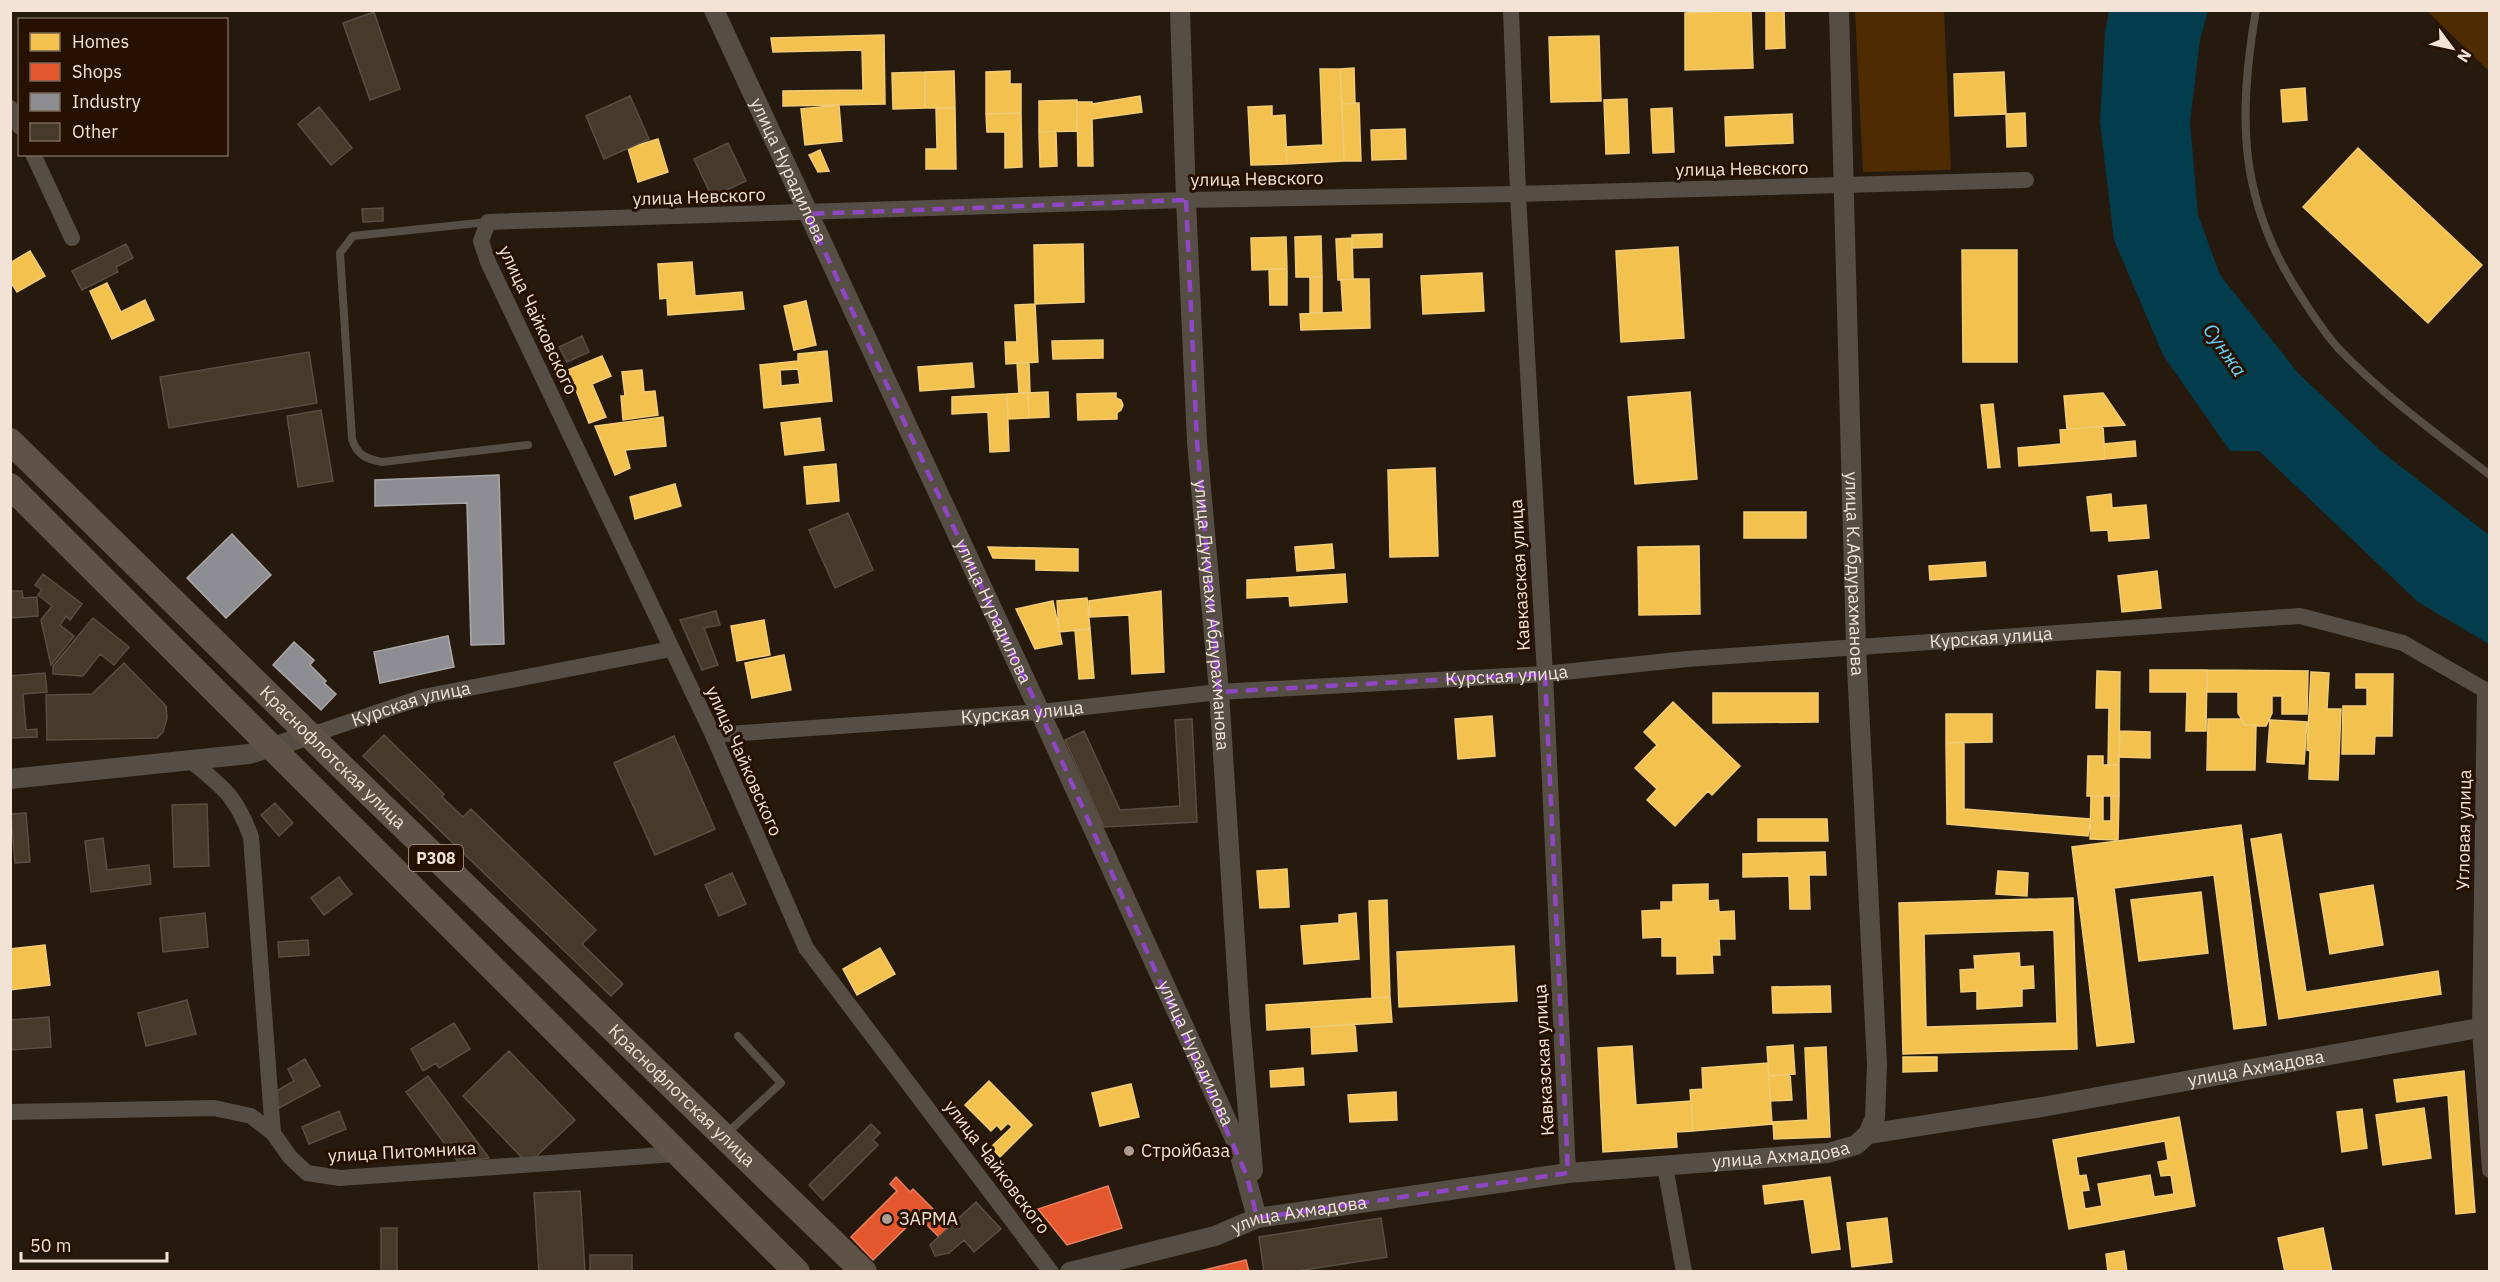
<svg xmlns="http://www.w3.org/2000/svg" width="2500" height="1282" font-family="'IBM Plex Sans',sans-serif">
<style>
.green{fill:#4f2b02}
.water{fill:#033d4d}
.homes{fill:#f2c14e;stroke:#f2cb77;stroke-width:1.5;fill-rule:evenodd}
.shops{fill:#e4572e;stroke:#e88160;stroke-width:1.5}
.industry{fill:#8d8d92;stroke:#aba7a6;stroke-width:1.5}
.building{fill:#473a2b;stroke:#594e44;stroke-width:1.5}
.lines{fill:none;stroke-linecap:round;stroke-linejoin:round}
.service{stroke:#564d44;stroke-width:8}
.minor{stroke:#564d44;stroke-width:16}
.tertiary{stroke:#564d44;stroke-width:20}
.primary{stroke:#5f5347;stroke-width:26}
.marked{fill:none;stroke:#8d47c2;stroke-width:4.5;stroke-dasharray:12 8;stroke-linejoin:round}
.poi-dot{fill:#ab9d90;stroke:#261100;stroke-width:2}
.labels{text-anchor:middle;stroke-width:6;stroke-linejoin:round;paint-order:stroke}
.shield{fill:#261100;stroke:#b5a496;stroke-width:1.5}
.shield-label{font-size:16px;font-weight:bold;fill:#f2e3d6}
.street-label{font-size:18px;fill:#f2e3d6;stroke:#261100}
.poi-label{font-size:18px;fill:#f2e3d6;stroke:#261100;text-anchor:start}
.water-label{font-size:20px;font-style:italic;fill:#6ad3fa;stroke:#261100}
</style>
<rect width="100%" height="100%" fill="#261a0e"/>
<path class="green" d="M1855,11h89l7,159 -88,2z
M2427,11h62v60z"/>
<path class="water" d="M2109,11h99l-8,29 -10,82 8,93 22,60 79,99 83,78 107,83v109l-71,-42 -159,-151h-29l-67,-96 -49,-115 -14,-118 5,-89z"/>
<path class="homes" d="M1751,10l2,58 -68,2v-57z
M1766,10h18l1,38 -19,1z
M884,35l1,69 -102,2v-15l80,-1 -1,-40 -89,2 -2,-14z
M1599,36l2,65 -50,1 -2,-65z
M1354,68l1,35 -13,1 -2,-35z
M1320,69h20l4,92 -57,3 -1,-17 37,-2z
M954,71l1,37h-30v-36z
M1010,71v13h11v29l-35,1v-42z
M925,72v36l-32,1 -1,-36z
M2004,72l2,42 -51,2 -1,-42z
M2305,88l2,32 -24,2 -2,-32z
M1140,96l2,16 -50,7 1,47h-15l-1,-64h15v2z
M1627,99l2,54 -23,1 -2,-54z
M1077,100v31l-38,1v-31z
M1359,103l2,58h-17l-2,-57z
M839,105l3,36 -37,4 -4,-36z
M1272,106v10l13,-1 2,49 -36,1 -3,-58z
M936,108h19l1,61h-30v-20h11z
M1672,108l2,44 -21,1 -2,-44z
M1021,113l1,54 -17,1v-36h-18l-1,-18z
M2025,113l1,33 -19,1 -1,-33z
M1792,114l1,29 -67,3 -1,-29z
M1405,129l1,30 -34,1 -1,-30z
M1039,132h17l1,34 -17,1z
M658,139l10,33 -30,10 -10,-34z
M2358,148l124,117 -54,58 -125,-116z
M820,150l9,21 -11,1 -9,-17z
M1382,234v13l-30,1v-13z
M1321,236l1,41h-26l-1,-40z
M1286,237l1,32 -35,1 -1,-32z
M1352,238l1,41 -15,1 -2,-41z
M1083,244l1,58 -49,2 -1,-59z
M1678,247l6,91 -63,4 -5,-91z
M1962,250h55v112h-54z
M30,251l15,25 -28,16 -7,-11v-18z
M692,262l3,34 47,-4 2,17 -76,6 -1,-17 -7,1 -2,-35z
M1269,269h18v36h-17z
M1482,273l2,38 -61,3 -2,-38z
M1310,277h12v36h-12z
M1353,279h16l1,49 -69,2 -1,-16 43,-2 -2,-32z
M107,283l14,29 24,-12 9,20 -42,19 -22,-48z
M806,301l10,44 -22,5 -10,-44z
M1035,304l3,58 -32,2 -1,-22h12l-2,-37z
M1103,340v18l-50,1 -1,-18z
M827,351l5,50 -68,7 -4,-43 38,-4v-7zM798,369l2,15 -19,2 -1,-16z
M602,356l9,20 -19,8 14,33 -17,6 -21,-53z
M972,363l2,24 -54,4 -2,-24z
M1017,363h12l1,30h-11z
M642,370l2,22 11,-1 3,24 -35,5 -2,-24h4l-3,-24z
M1048,392l1,25 -20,1 -1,-25z
M1690,392l7,87 -62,5 -7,-87z
M1028,393l1,25 -21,1 -1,-25z
M1116,393v5l5,2 2,5 -2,5 -4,3v6l-39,1 -1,-26z
M2103,393l22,32 -58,4 -3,-33z
M1007,394l2,57 -19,1 -2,-40 -36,2v-17z
M1993,404l7,63 -12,1 -7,-63z
M663,417l3,29 -41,4 5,18 -15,7 -20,-49z
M820,418l4,32 -39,5 -4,-32z
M2103,426l2,33 -86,7 -1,-18 43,-4 -1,-14z
M2135,441l1,15 -31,3 -1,-15z
M836,464l3,37 -32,3 -3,-37z
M1435,468l3,88 -48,1 -2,-87z
M675,484l6,22 -46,13 -5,-22z
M2111,494l1,14 34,-3 3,33 -40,3 -1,-11 -17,1 -4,-34z
M1744,512h62v26h-62z
M1332,544l2,24 -37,3 -2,-24z
M1699,546l1,68 -61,1 -1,-68z
M988,547l90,2v22l-42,-1v-11l-43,-1z
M1985,562l1,14 -56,4 -1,-14z
M2157,571l4,37 -39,4 -4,-36z
M1345,574l2,28 -57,4 -1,-10 -42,2v-18z
M1161,591l3,81 -32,2 -3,-59 -39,2 -1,-16z
M1087,598l3,31 -31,3 -2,-31z
M1053,601l9,43 -27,5 -19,-40z
M764,620l6,35 -33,6 -6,-35z
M1090,629l4,49 -15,1 -4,-49z
M784,655l7,35 -39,8 -7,-35z
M2150,670h57l-1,61h-20l1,-39h-37z
M2207,670l101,1 -1,43h-25v-18h-10v17l-6,13 -21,-1 -7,-12v-21h-31z
M2097,671l23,1 -1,93h-11l1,-57h-13z
M2311,672l18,1 -2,36h14l-3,71 -29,-1 1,-28 -3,-1z
M2356,674h37l-1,62h-17l-1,18h-32l1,-48h24v-18h-11z
M1713,693h105v29l-105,1z
M1673,702l67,64 -28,29 -4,-4 -33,35 -28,-26 10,-11 -22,-21 22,-23 -13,-13z
M1946,714h46v28l-46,1z
M1492,716l3,40 -37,3 -3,-40z
M2208,719h33l4,6h11l-1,45h-48z
M2270,720l37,2 -3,42 -37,-2z
M2120,731l30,1v26l-31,-1z
M1964,742v67l126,10 -2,17 -141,-12 -1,-81z
M2088,756h15v9h16v31h-32z
M2091,796h12v25h8v-25h8l-1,44 -28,-1z
M1758,819h69l1,22h-70z
M2241,825l25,200 -32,4 -20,-154 -100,13 20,154 -37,4 -25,-199z
M2281,834l25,158 132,-21 3,23 -162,25 -28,-180z
M1825,852l1,23h-17l1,34h-20l-1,-33 -46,1v-23z
M1287,869l2,38 -29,1 -3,-37z
M1998,871l30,2 -1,23 -31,-2z
M1708,884v17l10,-1 1,12 15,-1 1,28h-16l1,16h-8l1,18 -36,1v-18h-15v-19l-19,1 -1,-27 19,-1v-8h12v-17z
M2373,885l10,60 -53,9 -10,-60z
M2201,892l7,61 -69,8 -8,-61z
M2073,898l4,151 -174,5 -4,-151zM2054,930l3,93 -131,4 -2,-93z
M1387,900l3,97 -18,1 -3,-97z
M1356,913l3,46 -55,5 -3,-38 38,-3v-8z
M45,945l5,40 -40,5v-41z
M1514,946l3,55 -118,6 -2,-55z
M880,948l15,26 -38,21 -14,-26z
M2019,953l1,14 13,-1 1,22 -12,1v17l-45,3v-18l-16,1 -1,-22 15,-1 -1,-13z
M1830,986l1,26 -58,1 -1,-26z
M1390,997l2,25 -125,8 -1,-25z
M1355,1024l2,27 -45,3 -1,-27z
M1793,1045l2,29 -26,2 -2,-29z
M1632,1046l4,59 55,-4 2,30 -17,1 1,15 -74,5 -5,-104z
M1826,1047l4,90 -56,2 -1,-17 35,-2 -3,-72z
M1903,1057h34v14l-34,1z
M1768,1063l4,61 -79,7 -3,-41 13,-1 -1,-21z
M1303,1068l1,17 -33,2 -1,-16z
M2464,1071l11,141 -19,2 -8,-119 -51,7 -3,-22z
M1790,1074l2,26 -22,1 -1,-25z
M989,1081l43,44 -32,32 -9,-10 21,-20 -4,-4 -7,7 -4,-5 -6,6 -26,-26z
M1131,1084l8,33 -39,9 -8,-33z
M1396,1092l1,28 -47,2 -2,-27z
M2424,1108l7,50 -48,7 -7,-50z
M2362,1109l5,39 -25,4 -5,-40z
M2179,1117l16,89 -126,23 -16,-89zM2165,1141l3,19 -10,2 3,14 10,-1 3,19 -20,3 -4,-22 -52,9 4,22 -17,3 -3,-18 7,-1 -3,-15 -7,1 -3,-19z
M1830,1177l10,72 -28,4 -8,-54 -39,5 -2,-18z
M1887,1218l5,44 -40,5 -5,-44z
M2323,1228l9,44h-47l-7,-34z
M2124,1251l3,21h-19l-2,-18z"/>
<path class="shops" d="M896,1177l14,15 3,-3 37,37 -11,11 -21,-21 -45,44 -22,-23 46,-46 -7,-7z
M1108,1186l14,42 -55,17 -29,-36z
M1246,1260l3,12h-53z"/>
<path class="industry" d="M499,475l5,169 -33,1 -4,-142 -92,3v-26z
M232,534l39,41 -45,43 -39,-40z
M448,636l6,31 -74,16 -6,-31z
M294,642l20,18 -4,5 16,16 -2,2 12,11 -15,16 -48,-45z"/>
<path class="building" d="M374,12l26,77 -30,11 -27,-77z
M630,96l19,43 -45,20 -18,-43z
M319,107l33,41 -21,17 -33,-41z
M728,143l18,38 -34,16 -18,-38z
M383,208v13l-20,1 -1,-13z
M126,244l7,14 -17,9 2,5 -36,18 -10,-19z
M582,336l7,16 -22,10 -8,-15z
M309,352l8,51 -148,25 -9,-51z
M321,410l12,71 -35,6 -11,-71z
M848,513l25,57 -38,18 -26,-58z
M43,574l39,30 -12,16 -4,-4 -6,9 14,11 -23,29 -10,-45 11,-14 -14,-11 4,-5 -7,-5z
M10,591h12l1,7 14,-1 1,19 -28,2z
M716,611l4,14 -16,3 14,37 -16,5 -22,-50z
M93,618l36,29 -15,18 -14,-11 -17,22 -30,-2v-8z
M124,663l42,43 1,12 -4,14 -6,6 -110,2 -1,-45 46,-1z
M45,673l2,19 -24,2 3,36 11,-1v8l-27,1v-62z
M1192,719l5,103 -93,5 -39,-87 19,-9 36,79 60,-4 -5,-86z
M384,735l60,59 -2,3 21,20 8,-8 125,121 -14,14 41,40 -12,12 -248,-240z
M674,736l41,93 -60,26 -41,-92z
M275,803l18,20 -14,13 -18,-21z
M207,804l2,62 -35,1 -2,-62z
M26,813l4,49 -15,1 -4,-49z
M103,838l4,32 42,-5 2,19 -60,8 -6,-51z
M732,873l14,31 -27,12 -14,-31z
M339,877l13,17 -28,21 -13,-17z
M205,913l3,34 -45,5 -3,-34z
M308,940l1,15 -30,2 -1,-15z
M187,1000l9,34 -50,12 -8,-33z
M49,1017l2,30 -41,3v-30z
M454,1023l16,26 -31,19 -3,-5 -13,8 -12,-22z
M509,1051l66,69 -47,44 -65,-68z
M305,1059l15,27 -41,22 -8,-14 23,-13 -6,-12z
M428,1076l61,82 -30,5 -53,-71z
M339,1111l7,18 -37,15 -7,-17z
M871,1124l9,9 -7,7 5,5 -55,55 -14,-15z
M580,1191l5,81h-46l-5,-79z
M976,1202l25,27 -27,23 -10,-12 -15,13 -14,3 -5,-11z
M1381,1218l6,39 -96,15h-27l-5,-35z
M381,1228h16v44h-16z
M590,1255h42v17h-42z"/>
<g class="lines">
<path class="service" d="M2256,10c-19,110 -17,193 46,288 11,17 23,36 37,51 45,47 99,86 151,126
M488,222l-135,14 -13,17 12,186c5,16 14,20 30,23l146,-17
M725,1135l56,-52 -43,-47"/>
<g class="minor">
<path d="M1511,10l7,184 27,480 23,499"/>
<path d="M10,108l10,19"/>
<path d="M33,154l39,84"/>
<path id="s1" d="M311,735l112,-38 248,-48"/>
<path id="s2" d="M713,735l327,-23 179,-20 326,-18 142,-15 613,-43 103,27 82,47 -5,339 10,141"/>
<path d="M191,761c33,27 45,35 60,76l22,296"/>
<path d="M10,1112l204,-4 37,8 22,17 17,24 17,16 33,5 336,-24"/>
<path d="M1665,1166l19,106"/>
<path d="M1051,1272l-245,-324 -93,-213 -225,-473 -7,-21 7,-19 698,-22 332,-6 508,-14"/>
</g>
<g class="tertiary">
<path id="s3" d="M714,10l326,702 196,429 21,77"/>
<path id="s4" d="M1180,10l6,190 11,242 22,250 21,327 13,152"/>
<path id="s5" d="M1839,10l17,637 21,418 -2,53 -7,16"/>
<path d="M10,779l239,-25 62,-19"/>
<path id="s6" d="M1070,1272l145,-36 42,-18 311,-45 260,-20 28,-8 12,-11 174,-27 448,-81"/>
</g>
<g class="primary">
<path id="s7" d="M10,441l327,321 527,510"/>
<path d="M10,486l787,786"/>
</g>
</g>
<path class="marked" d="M1186,200l11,242 22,250 326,-18 23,499 -311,45 -10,-42 -207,-464 -233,-498z"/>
<g class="poi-dot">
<circle cx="1129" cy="1151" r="6"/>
<circle cx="887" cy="1219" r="6"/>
</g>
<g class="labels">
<rect class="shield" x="409" y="845" width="54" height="26" rx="4.5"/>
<g class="shield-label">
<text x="436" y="864">P308</text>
</g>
<g class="street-label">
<text transform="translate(1742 169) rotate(-1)" y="6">улица Невского</text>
<text dy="6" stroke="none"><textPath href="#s3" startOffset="177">улица Нурадилова</textPath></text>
<text transform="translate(1257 179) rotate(-1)" y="6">улица Невского</text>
<text transform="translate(699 197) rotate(-2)" y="6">улица Невского</text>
<text transform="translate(538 320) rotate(65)" y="6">улица Чайковского</text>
<text dy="6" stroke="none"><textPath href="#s5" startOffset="564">улица К.Абдурахманова</textPath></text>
<text transform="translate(1520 575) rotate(-93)" y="6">Кавказская улица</text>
<text dy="6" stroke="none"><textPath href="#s3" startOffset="663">улица Нурадилова</textPath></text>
<text dy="6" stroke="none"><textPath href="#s4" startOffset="606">улица Дукувахи Абдурахманова</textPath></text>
<text dy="6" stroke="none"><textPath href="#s2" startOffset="1282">Курская улица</textPath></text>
<text dy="6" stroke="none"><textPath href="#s2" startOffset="796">Курская улица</textPath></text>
<text dy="6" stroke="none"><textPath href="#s1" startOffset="105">Курская улица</textPath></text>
<text dy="6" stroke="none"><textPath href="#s2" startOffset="310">Курская улица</textPath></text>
<text dy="6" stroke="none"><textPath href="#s7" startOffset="452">Краснофлотская улица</textPath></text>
<text transform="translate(744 761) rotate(66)" y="6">улица Чайковского</text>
<text transform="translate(2464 830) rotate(-89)" y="6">Угловая улица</text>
<text dy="6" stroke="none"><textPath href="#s3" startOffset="1149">улица Нурадилова</textPath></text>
<text transform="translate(1544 1060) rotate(-93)" y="6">Кавказская улица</text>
<text dy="6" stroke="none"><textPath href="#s6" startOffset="1209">улица Ахмадова</textPath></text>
<text dy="6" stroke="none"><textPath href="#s7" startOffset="938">Краснофлотская улица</textPath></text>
<text transform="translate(402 1152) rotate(-3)" y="6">улица Питомника</text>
<text dy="6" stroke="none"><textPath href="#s6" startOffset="723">улица Ахмадова</textPath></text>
<text transform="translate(997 1167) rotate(53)" y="6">улица Чайковского</text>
<text dy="6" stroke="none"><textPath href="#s6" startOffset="237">улица Ахмадова</textPath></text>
</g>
<g class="poi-label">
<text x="1141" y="1157">Стройбаза</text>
<text x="899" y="1225">ЗАРМА</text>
</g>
<g class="water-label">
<text transform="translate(2225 350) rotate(55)" y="7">Сунжа</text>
</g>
</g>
<rect width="2500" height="1282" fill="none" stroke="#f2e3d6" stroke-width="24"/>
<rect x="18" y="18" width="210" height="138" fill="#261100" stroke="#786556" stroke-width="1.5"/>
<rect x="30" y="33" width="30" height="18" fill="#f2c14e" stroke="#786556" stroke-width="1.5"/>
<text x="72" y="48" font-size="18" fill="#f2e3d6">Homes</text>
<rect x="30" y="63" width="30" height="18" fill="#e4572e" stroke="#786556" stroke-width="1.5"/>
<text x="72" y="78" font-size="18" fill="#f2e3d6">Shops</text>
<rect x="30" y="93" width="30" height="18" fill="#8d8d92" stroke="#786556" stroke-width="1.5"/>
<text x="72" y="108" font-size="18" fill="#f2e3d6">Industry</text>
<rect x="30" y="123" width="30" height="18" fill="#473a2b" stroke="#786556" stroke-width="1.5"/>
<text x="72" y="138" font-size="18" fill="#f2e3d6">Other</text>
<g transform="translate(2452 48) rotate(123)" stroke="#261100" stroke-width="4.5" paint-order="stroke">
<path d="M0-4.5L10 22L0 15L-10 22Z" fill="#f2e3d6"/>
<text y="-9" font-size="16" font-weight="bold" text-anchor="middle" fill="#f2e3d6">N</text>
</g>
<path d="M21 1252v9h146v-9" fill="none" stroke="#f2e3d6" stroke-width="3"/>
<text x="30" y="1252" font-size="18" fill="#f2e3d6" stroke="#261100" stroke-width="4.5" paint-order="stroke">50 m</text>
</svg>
